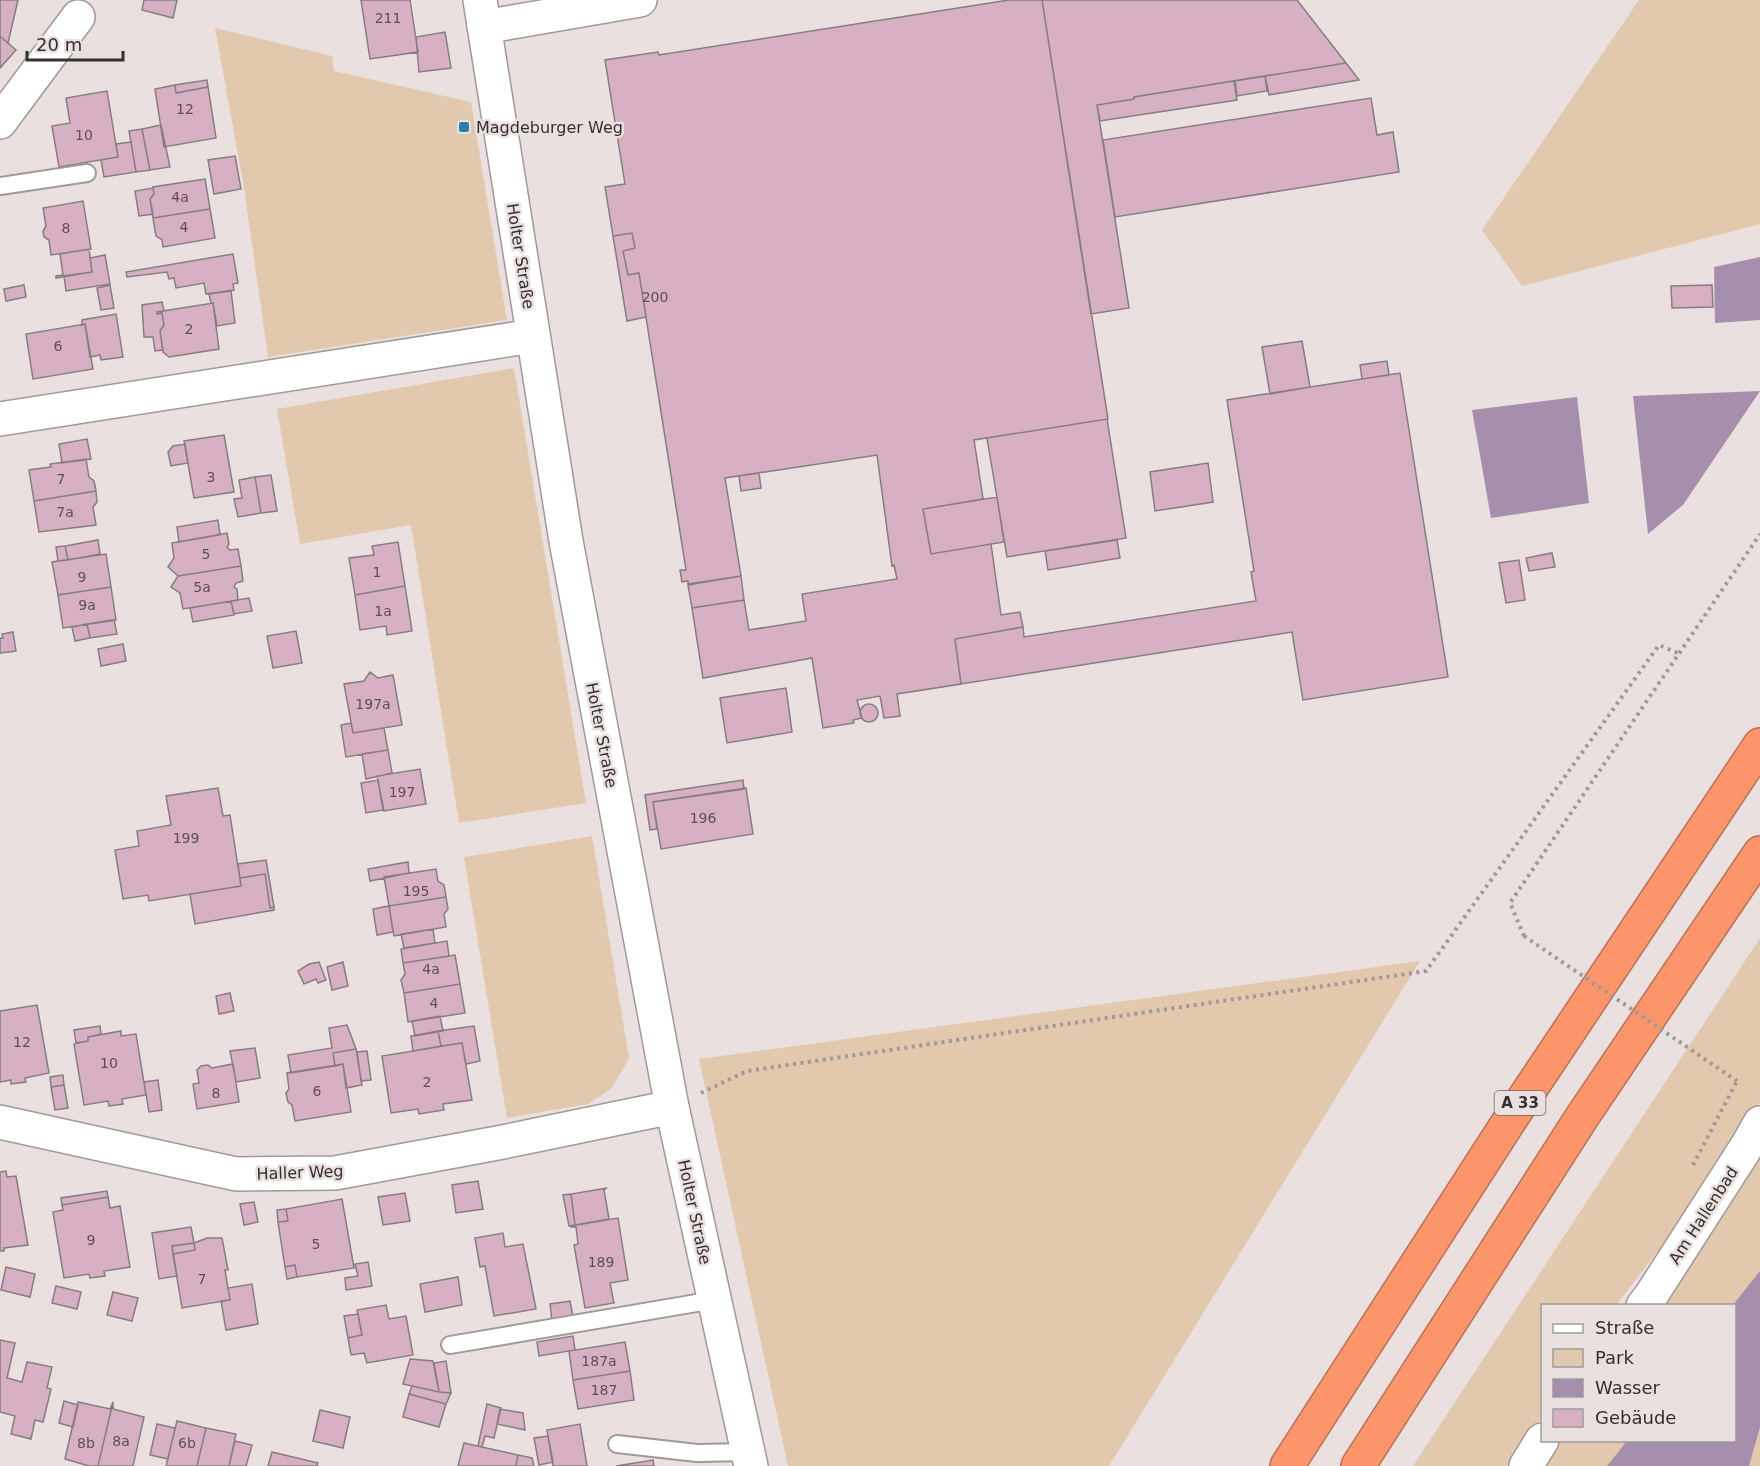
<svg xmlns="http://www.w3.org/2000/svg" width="1760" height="1466" font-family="'DejaVu Sans',sans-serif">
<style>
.green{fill:#e2c9ad}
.water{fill:#a68fac}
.building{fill:#d7b1c3;stroke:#867d81;stroke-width:1.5}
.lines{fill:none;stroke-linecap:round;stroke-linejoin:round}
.lane-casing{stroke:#a19898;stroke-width:20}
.street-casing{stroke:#a19898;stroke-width:36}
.secondary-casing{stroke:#a19898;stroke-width:36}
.highway-casing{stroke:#b77256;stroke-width:36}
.path{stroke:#a19999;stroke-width:4;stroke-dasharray:3 4.5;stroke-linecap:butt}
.lane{stroke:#fff;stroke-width:16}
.street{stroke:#fff;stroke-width:33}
.secondary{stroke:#fff;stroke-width:33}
.highway{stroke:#fd956a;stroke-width:33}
.path-bridge{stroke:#a19999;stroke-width:4;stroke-dasharray:3 4.5;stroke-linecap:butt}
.poi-dot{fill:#2780ae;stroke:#eae0e0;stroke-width:2}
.labels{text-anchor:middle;stroke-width:5;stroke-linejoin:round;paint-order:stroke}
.number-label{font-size:14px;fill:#5d5055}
.shield{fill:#eae0e0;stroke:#6b6565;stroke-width:1.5}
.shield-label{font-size:15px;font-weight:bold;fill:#343030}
.poi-label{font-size:16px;fill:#343030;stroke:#eae0e0;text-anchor:start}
.street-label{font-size:16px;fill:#343030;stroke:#eae0e0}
</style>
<rect width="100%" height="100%" fill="#eae0e0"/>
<path class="green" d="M1639,0h121v224l-238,62 -40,-56z
M215,28l117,28 2,15 137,31 36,218 -239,37 -24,-169z
M514,368l72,435 -127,20 -48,-298 -111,19 -23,-135z
M592,836l37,222 -17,30 -24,16 -81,14 -43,-261z
M1760,938v164l-23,42 -56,78 -65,83 -74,1v111l-32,49h-97z
M1420,961l-311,505h-321l-89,-407z
M1760,1144v322h-219l15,-25 178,-1v-134l-77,-1z"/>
<path class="water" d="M1760,257v63l-45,3 -1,-56z
M1760,391l-77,114 -35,29 -15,-138z
M1577,397l12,106 -98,15 -19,-108z
M1760,1271v156l-11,39h-142l20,-25 107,-1 -1,-135z"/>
<path class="building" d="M0,0h18l-10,43 -8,-7z
M144,0h33l-4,18 -31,-8z
M361,0h49l8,52 -48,7z
M1009,0h33l66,419 -134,21 9,59 -60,10 8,45 60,-10 10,71 19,-3 3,15 -68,12 6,45 -64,10 3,22 -16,2 -4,-22 -23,4 5,18 -9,2 1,3 -31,5 -11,-70 -109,20 -11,-70 52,-8 5,30 57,-9 -4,-27 95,-15 -3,-14 -2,1 -15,-111 -152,23 16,98 -53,8v-3l-6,1 -2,-12h6l-47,-297 -11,2 -5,-24 12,-3 -3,-15 -19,3 -8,-49 20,-3 -20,-124 53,-8 1,3z
M1042,0h255l49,63 -212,34v2l-37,6 32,203 -38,6z
M445,32l6,36 -32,4 -3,-35z
M0,36l16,14 -16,18z
M1346,63l13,17 -90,15 -4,-19z
M1265,76l2,15 -30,5 -2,-15z
M207,80l1,7 -32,6 -1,-8z
M1234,81l3,19 -137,21 -3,-16 37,-6v-2z
M175,85l1,8 32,-6 8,51 -52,9 -9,-58z
M107,91l11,66 -59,10 -7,-41 18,-3 -4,-25z
M1371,98l6,37 16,-3 6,40 -284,45 -12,-77z
M161,125l9,42 -20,3 -8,-41z
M142,129l8,41 -14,2 -7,-41z
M131,142l5,30 -32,5 -3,-17 17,-3 -2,-13z
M235,156l6,33 -27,5 -6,-34z
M205,179l5,30 -57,9 -3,-19 4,-5 -1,-7z
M153,188l1,6 -4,5 3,15 -14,2 -4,-25z
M83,201l8,48 -40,6 -2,-15 -5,-3 -1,-6 3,-5 -3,-18z
M210,209l5,29 -52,9 -1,-7 -6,-4 -3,-18z
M632,233l3,15 -12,3 5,24 11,-2 7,44 -19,4 -14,-85z
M89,249l3,23 -36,6v-2l7,-1 -3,-21z
M233,254l5,29 -5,1 1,6 -28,4 -2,-11 -28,5 -2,-10 -5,1 -2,-7 -40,5 -1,-5z
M105,255l5,29 -44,7 -2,-15 28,-4 -2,-14z
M24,285l2,12 -20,4 -2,-12z
M110,285l4,23 -13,2 -4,-22z
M1712,285l1,22 -41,1 -1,-22z
M231,291l4,32 -18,3 -4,-23h-2l-2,-9z
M162,302l2,9 -7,1v2l5,-1 2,12 -4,6 3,19 -8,1 -2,-14h-9l-2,-32z
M213,303l6,46 -50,8 -6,-5 -3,-21 4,-6 -2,-12 -5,1v-2z
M116,314l7,43 -22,3 -1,-5 -10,2 -5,-33 -3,1v-5z
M85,324l8,45 -60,10 -7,-45z
M1302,341l8,46 -40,7 -8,-47z
M1387,361l2,14 -27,4 -2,-14z
M1400,373l48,304 -145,23 -11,-68 -331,52 -6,-45 68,-12 1,10 232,-36 -5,-29 3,-1 -27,-171z
M1107,419l19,119 -119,19 -20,-119z
M224,435l10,57 -40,6 -10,-57z
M87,439l4,20 -29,4 -3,-19z
M185,444l3,19 -17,3 -3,-14 5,-6z
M86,459l3,18 5,4 2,10 -62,10 -5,-31 22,-3 -1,-3z
M1208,463l5,39 -58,9 -5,-39z
M759,473l2,15 -20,3 -2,-15z
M271,475l6,36 -16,2 -6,-36z
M255,477l6,36 -23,4 -4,-18 8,-1 -3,-18z
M96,491l1,11 -4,5 3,18 -57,7 -5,-31z
M997,497l7,45 -73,12 -8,-45z
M218,520l2,15 -41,7 -2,-15z
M227,533l2,11 -2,3 3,3 8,-1 3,17 -63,10 -10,-9 6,-9 -2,-15z
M98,540l2,14 -32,6 -3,-14z
M1117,540l3,18 -72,12 -3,-19z
M398,542l7,44 -50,9 -6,-37 25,-3 -2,-9z
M65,546l3,14 -10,1 -2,-14z
M1552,553l3,14 -26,4 -3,-13z
M106,554l5,33 -53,8 -6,-33z
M1519,560l6,40 -19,3 -7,-40z
M241,566l2,15 -7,2 -2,4 3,2 1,11 -55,9 -3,-16 -9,-6 7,-11z
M741,576l3,24 -52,8 -4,-23z
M405,586l7,45 -25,4 -1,-9 -26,4 -5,-35z
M111,587l5,33 -53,8 -5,-33z
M249,598l3,13 -18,3 -3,-13z
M231,601l3,14 -41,7 -3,-14z
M111,620h3l3,14 -27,4 -3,-14z
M87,624l3,14 -15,3 -3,-14z
M296,631l6,32 -29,5 -6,-32z
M13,632l3,19 -16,2v-15h3l-1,-4z
M123,644l3,17 -25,5 -3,-17z
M370,672l8,6 15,-3 9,50 -49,8 -9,-49 20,-3z
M786,688l6,44 -65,11 -7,-45z
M860 713a9 9 0 1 1 18 0a9 9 0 1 1-18 0Z
M351,723l2,10 31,-5 4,22 -42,7 -5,-32z
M388,750l4,23 -26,6 -4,-25z
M420,769l6,35 -42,7 -7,-35z
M378,780l5,30 -17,3 -5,-30z
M743,780l1,9 -91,13 4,27 -7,1 -5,-35z
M218,788l5,28 7,-1 11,71 -92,15 -1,-6 -25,4 -8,-49 24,-4 -2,-15 34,-6 -5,-29z
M746,788l7,46 -92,15 -8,-47z
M266,860l8,47 -4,1 -5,-34 -25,4 -2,-14z
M408,862l1,11 -39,8 -2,-12z
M436,869l2,12 6,4 2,12 -57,9 -5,-29z
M265,874l5,34 4,-1v3l-79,14 -5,-30 51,-8 -1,-8z
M446,897l2,12 -4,5 2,13 -52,9 -5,-30z
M389,906l4,26 -16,3 -4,-26z
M433,929l2,14 -31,5 -3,-14z
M447,941l2,15 -46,7 -2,-14z
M455,955l5,29 -56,9 -3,-13 4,-6 -2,-11z
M319,962l7,18 -8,3 -2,-4 -12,5 -6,-13 11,-7z
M343,962l5,24 -16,4 -5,-23z
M460,984l5,29 -57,9 -4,-29z
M230,993l4,18 -15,3 -3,-18z
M37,1005l12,68 -24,5 1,4 -15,2v-4l-11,2v-71z
M440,1016l3,15 -28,5 -3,-15z
M347,1025l9,24 -23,4 2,13 -44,7 -3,-18 44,-7 -3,-20z
M100,1026l1,8 -13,3v4l-12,2 -2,-13z
M474,1026l6,35 -14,3 -4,-21 -21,3 -3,-15z
M121,1031v5l15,-2 10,61 -24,4 1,5 -14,2 -1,-5 -24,4 -10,-61 14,-3v-4z
M438,1031l3,15 -28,5 -2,-15z
M462,1043l10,57 -29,4 1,6 -25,4 -1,-5 -27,4 -9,-57z
M255,1048l5,30 -24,4 -6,-31z
M356,1049l6,36 -16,3 -3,-24 -8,2 -2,-13z
M367,1051l4,29 -10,1 -4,-29z
M233,1064l6,38 -42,7 -4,-25 6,-1 -2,-13 4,-4 7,-1 4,3z
M343,1064l8,48 -56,9 -3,-16 -4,-3 -2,-9 3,-4 -2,-16z
M63,1075l1,10 -13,2 -1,-10z
M158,1080l4,30 -13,2 -5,-30z
M64,1085l4,23 -13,2 -4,-23z
M6,1171l1,6 9,-1 12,69 -24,3v3h-4v-79z
M478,1181l5,28 -27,4 -4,-28z
M607,1188l-3,2 5,29 -34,6 -4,-31z
M107,1191l1,6 -46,8 -1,-7z
M405,1193l5,28 -27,4 -5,-28z
M571,1194l4,31 -6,1 -6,-31z
M108,1197l2,11 10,-2 10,61 -26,4 1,5 -15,2 -1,-4 -25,4 -11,-66 10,-2 -1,-5z
M342,1199l12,69 -57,9 -2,-12 -10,2 -7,-45 10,-1 -2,-12z
M254,1202l4,20 -14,3 -4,-21z
M286,1209l2,12 -10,1 -1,-12z
M618,1218l10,62 -18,3 4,20 -29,5 -11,-63 4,-1 -2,-17h-5v-1z
M191,1227l3,16 -22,3 5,30 -18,3 -7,-46z
M503,1233l2,14 18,-3 13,65 -42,7 -9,-50 -5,1 -5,-29z
M207,1238h15l6,32h-3l5,30 -48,8 -9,-54 22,-4 -1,-7z
M194,1243l1,7 -22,4 -1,-8z
M368,1262l4,24 -26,4 -1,-12 13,-2 -3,-12z
M295,1265l2,12 -10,2 -2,-12z
M6,1267l29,7 -5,23 -29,-7z
M458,1277l4,28 -37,7 -5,-28z
M252,1284l6,40 -32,6 -5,-29 9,-1 -2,-12z
M56,1286l25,6 -4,17 -25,-6z
M113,1292l25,6 -6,23 -25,-6z
M570,1301l3,16 -21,4 -2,-17z
M386,1305l3,14 17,-3 7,39 -46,8 -3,-10 -13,2 -3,-17 14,-3 -5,-25z
M358,1314l4,21 -14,3 -4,-22z
M573,1336l2,14 -36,6 -2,-14z
M0,1340l15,3 -8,35 15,4 5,-20 25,5 -5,21 4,1 -8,33 -8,-2 -4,19 -20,-5 4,-18 -15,-4z
M625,1342l5,29 -57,9 -4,-29z
M410,1359l23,2 6,31 -36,-8z
M446,1361l5,32 -12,-1 -5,-29z
M630,1371l4,29 -56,9 -5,-29z
M412,1386l27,6 12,1 -5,11 -37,-10z
M409,1394l37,10 -7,23 -36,-10z
M64,1401l14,4 -5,22 -14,-4z
M78,1402l32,7 3,-7 -15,64h-9l-24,-7z
M113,1402v7l31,8 -11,49h-35z
M487,1404l14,4 -7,30 -9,-2 -3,11 -4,-1z
M500,1409l23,4 2,17 -28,-6z
M320,1410l30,7 -7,31 -30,-7z
M177,1421l29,7 -9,38h-31z
M157,1424l18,4 -7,31 -18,-4z
M580,1424l7,42h-34l-6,-36z
M206,1428l30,6 -7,32h-32z
M548,1436l5,26 -14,3 -5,-27z
M235,1441l17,4 -6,21h-17z
M464,1443l54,12 -2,11h-58z
M272,1452l46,11 -1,3h-49z
M518,1455l14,3 2,8h-18z
M653,1460l1,6h-38z"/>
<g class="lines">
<g class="lane-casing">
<path id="lane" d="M0,186l87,-13
M450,1345l264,-45
M617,1444l80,9 51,-1"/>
</g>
<g class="street-casing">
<path id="street" d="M484,27l156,-27
M0,122l78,-105
M0,419l533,-83
M0,1122l236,52 99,-1 168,-31 169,-35
M1643,1306l9,-12 95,-148 13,-23
M1526,1466l16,-26"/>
</g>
<g class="secondary-casing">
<path id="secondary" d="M480,0l86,541 106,566 79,359"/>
</g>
<g class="highway-casing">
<path id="highway" d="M1287,1466l226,-351 247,-370
M1358,1466l224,-349 178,-264"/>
</g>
<path class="path" d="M1524,936l-14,-33 250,-369
M701,1093l46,-22 679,-100 233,-326 21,9
M1693,1165l44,-84"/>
<use href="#lane" class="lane"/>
<use href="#street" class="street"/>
<use href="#secondary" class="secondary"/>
<use href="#highway" class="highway"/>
<path class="path-bridge" d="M1524,936l213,145"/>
</g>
<rect class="poi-dot" x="458" y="121" width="12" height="12" rx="3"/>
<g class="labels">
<g class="number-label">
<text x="388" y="23">211</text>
<text x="185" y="114">12</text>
<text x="84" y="140">10</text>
<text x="180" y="202">4a</text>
<text x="184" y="232">4</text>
<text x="66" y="233">8</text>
<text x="655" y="302">200</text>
<text x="189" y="334">2</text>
<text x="58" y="351">6</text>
<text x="211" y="482">3</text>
<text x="61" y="484">7</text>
<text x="65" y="517">7a</text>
<text x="206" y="559">5</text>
<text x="377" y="577">1</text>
<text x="82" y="582">9</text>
<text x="202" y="592">5a</text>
<text x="87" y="610">9a</text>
<text x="383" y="616">1a</text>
<text x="373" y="709">197a</text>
<text x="402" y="797">197</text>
<text x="703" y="823">196</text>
<text x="186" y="843">199</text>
<text x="416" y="896">195</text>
<text x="431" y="974">4a</text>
<text x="434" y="1008">4</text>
<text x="22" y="1047">12</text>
<text x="109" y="1068">10</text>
<text x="427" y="1087">2</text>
<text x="317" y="1096">6</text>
<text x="216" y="1098">8</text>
<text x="91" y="1245">9</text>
<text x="316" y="1249">5</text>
<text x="601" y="1267">189</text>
<text x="202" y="1284">7</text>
<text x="599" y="1366">187a</text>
<text x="604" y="1395">187</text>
<text x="121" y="1446">8a</text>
<text x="86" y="1448">8b</text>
<text x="187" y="1448">6b</text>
</g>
<rect class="shield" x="1494.5" y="1091" width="51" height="24" rx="4.5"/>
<g class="shield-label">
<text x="1520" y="1108">A 33</text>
</g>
<g class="poi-label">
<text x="476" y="133">Magdeburger Weg</text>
</g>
<g class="street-label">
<text transform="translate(521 256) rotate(81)" y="6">Holter Straße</text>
<text transform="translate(602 735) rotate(79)" y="6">Holter Straße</text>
<text transform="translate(300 1172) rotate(-2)" y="6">Haller Weg</text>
<text transform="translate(695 1212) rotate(78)" y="6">Holter Straße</text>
<text transform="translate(1703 1215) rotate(-57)" y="6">Am Hallenbad</text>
</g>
</g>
<rect x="1541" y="1304" width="195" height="138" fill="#eae0e0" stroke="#a19a9a" stroke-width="1.5"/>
<rect x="1553" y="1324" width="30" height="9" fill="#ffffff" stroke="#a19a9a" stroke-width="1.5"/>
<text x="1595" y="1334" font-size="18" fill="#343030">Straße</text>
<rect x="1553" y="1349" width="30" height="18" fill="#e2c9ad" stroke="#a19a9a" stroke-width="1.5"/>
<text x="1595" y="1364" font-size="18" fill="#343030">Park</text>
<rect x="1553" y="1379" width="30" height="18" fill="#a68fac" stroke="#a19a9a" stroke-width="1.5"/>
<text x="1595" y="1394" font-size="18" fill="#343030">Wasser</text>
<rect x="1553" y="1409" width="30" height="18" fill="#d7b1c3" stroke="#a19a9a" stroke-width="1.5"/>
<text x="1595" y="1424" font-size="18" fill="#343030">Gebäude</text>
<path d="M27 51v9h96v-9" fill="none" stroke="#343030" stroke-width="3"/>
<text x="36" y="51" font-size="18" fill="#343030" stroke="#eae0e0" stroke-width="4.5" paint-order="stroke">20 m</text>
</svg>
